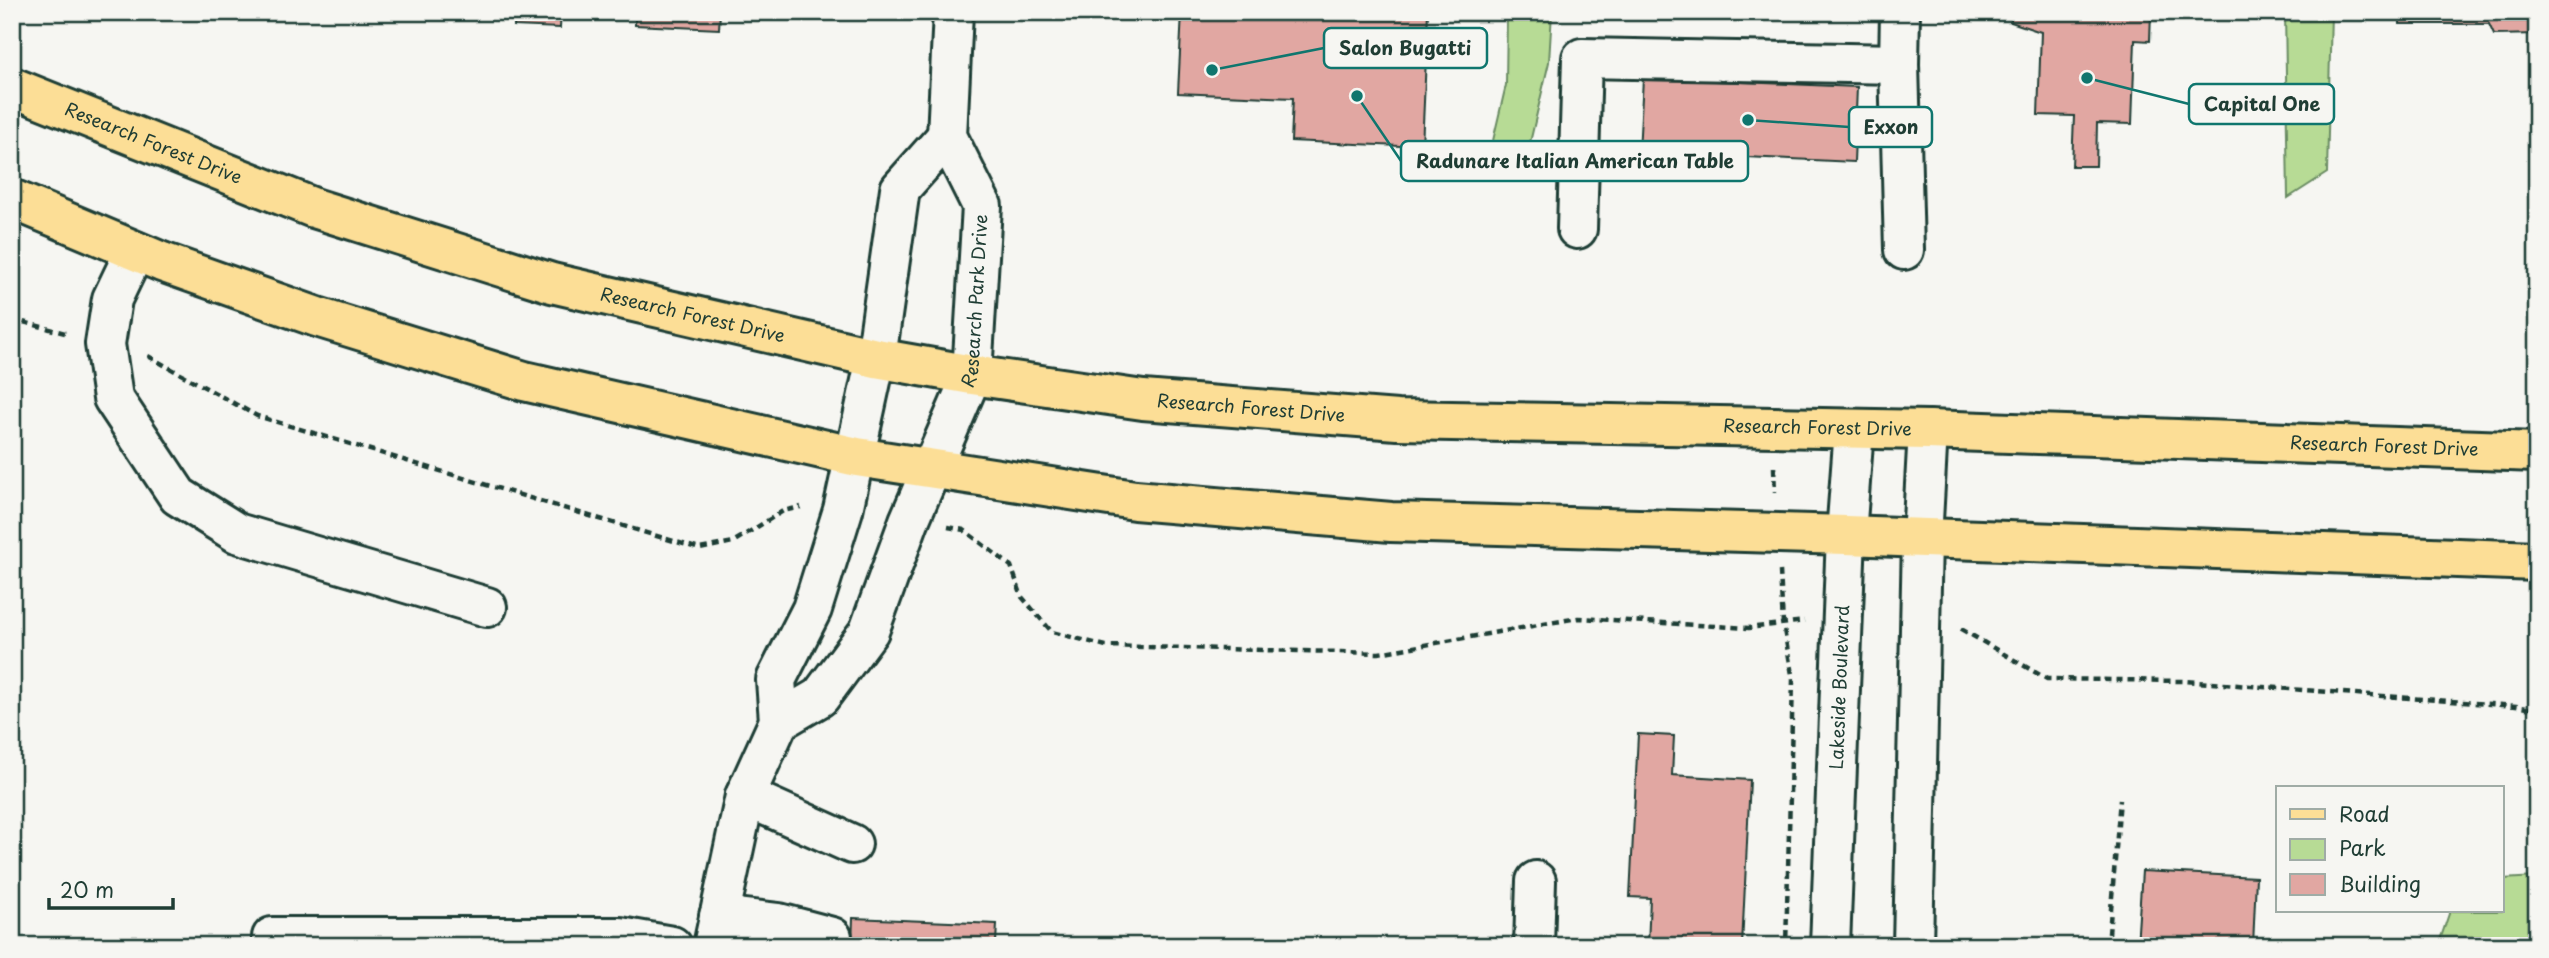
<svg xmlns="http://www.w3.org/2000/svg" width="2549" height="958" font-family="'Playpen Sans',sans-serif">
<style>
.green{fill:#b7db95;stroke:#6b8c64;stroke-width:2}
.building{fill:#e1a7a2;stroke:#1f3d34;stroke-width:2}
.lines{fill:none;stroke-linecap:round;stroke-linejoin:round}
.minor-casing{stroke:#1f3d34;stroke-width:44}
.major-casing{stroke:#1f3d34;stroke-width:44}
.path{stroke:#1f3d34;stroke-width:4.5;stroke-dasharray:7 5;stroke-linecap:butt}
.minor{stroke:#f6f6f2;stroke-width:38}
.major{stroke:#fcde96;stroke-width:38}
.labels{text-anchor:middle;stroke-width:5;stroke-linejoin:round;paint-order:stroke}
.street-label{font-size:18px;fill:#1f3d34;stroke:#f6f6f2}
.leader{fill:none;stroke:#0f766e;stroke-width:2.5}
.callout-dot{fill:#0f766e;stroke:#f6f6f2;stroke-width:2.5}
.callout{fill:#f6f6f2;stroke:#0f766e;stroke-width:2.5}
.callout-label{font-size:19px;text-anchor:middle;font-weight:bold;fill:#1f3d34}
</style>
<rect width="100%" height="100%" fill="#f6f6f2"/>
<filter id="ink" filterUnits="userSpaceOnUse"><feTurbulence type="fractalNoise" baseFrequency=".0143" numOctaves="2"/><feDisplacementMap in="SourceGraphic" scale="14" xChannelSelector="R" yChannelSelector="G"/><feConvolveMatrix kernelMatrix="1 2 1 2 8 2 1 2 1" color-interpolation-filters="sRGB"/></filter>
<g filter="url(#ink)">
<path class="green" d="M1507,12h45l-3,50 -25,106 -39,7 21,-90z
M2285,12h46l-4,161 -39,25z
M2537,877v69h-99l12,-35h52v-32z"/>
<path class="building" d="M515,12h46l-1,16 -46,-2z
M635,12h85l-1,17 -84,-4z
M785,12h49v6l-49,-2z
M1182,12h246l-6,135 -131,-6 2,-43 -115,-5z
M2011,12h140l-1,29 -15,-1 -3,84 -35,-1 -1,43h-24l2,-50 -36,-1 3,-83 -30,-10z
M2400,12h137v22l-43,1 -5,-11h-89z
M1643,78l214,9 -3,75 -215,-10z
M1638,734l36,2 -2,39 78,5 -8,166h-94l2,-48 -20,-1z
M2142,871l114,6 -3,69h-116z
M853,918l144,6 -1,19 56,3h-200z"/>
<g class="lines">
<g class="minor-casing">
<g id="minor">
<path d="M1900,12l-1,52 5,186"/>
<path d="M1577,229l5,-171 317,6"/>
<path d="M135,251l-23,48 -7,45 8,54 65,98 59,37 250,74"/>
<path id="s1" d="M779,721l41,-24 49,-66 40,-110 63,-146 10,-169 -35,-70 6,-124"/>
<path d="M745,796l34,-75 -3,-41 36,-71 31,-99 33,-152 24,-169 47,-53"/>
<path d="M719,916l60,7 53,14v9"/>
<path d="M272,946v-9h348l52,9"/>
<path d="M713,946l32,-150 107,48"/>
<path d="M1534,946l2,-65"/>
<path id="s2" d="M1830,946l16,-411 8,-106"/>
<path d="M1913,946l9,-407 6,-109"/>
</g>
</g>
<g class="major-casing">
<g id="major">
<path id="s3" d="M12,87l302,121 238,75 324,75 96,17 171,25 254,20 531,10 609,22"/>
<path d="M12,199l150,63 155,55 207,64 333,76 278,43 256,22 455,13 691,26"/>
</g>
</g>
<path class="path" d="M12,319l53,14
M148,356l109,60 443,133 33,-7 50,-31 18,-4
M1774,467l1,26
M948,527l16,3 47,36 11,31 30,35 54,14 273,7 199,-35 171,10 55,-7
M1780,571l3,53 10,56 -7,266
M1961,629l86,50 137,2 332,25 21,4
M2108,946l12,-147"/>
<use href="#minor" class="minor"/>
<use href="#major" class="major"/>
</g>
</g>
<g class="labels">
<g class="street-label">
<text dy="6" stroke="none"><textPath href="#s3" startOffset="152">Research Forest Drive</textPath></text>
<text dy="6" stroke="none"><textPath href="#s1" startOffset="480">Research Park Drive</textPath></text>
<text dy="6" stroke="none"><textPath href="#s3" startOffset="719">Research Forest Drive</textPath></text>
<text dy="6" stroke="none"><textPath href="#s3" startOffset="1286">Research Forest Drive</textPath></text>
<text dy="6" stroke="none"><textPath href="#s3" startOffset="1853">Research Forest Drive</textPath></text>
<text dy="6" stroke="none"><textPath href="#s3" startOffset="2420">Research Forest Drive</textPath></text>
<text dy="6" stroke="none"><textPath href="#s2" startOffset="259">Lakeside Boulevard</textPath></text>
</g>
</g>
<path class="leader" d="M1212 70L1324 48M2087 78L2189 104M1748 120L1849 127M1357 96L1401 161"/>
<g class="callout-dot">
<circle cx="1212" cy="70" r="7"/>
<circle cx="2087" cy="78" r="7"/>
<circle cx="1748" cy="120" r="7"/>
<circle cx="1357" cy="96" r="7"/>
</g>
<g class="callout">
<rect x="1324" y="28" width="163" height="40" rx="7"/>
<rect x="2189" y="84" width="145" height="40" rx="7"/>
<rect x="1849" y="107" width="83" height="40" rx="7"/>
<rect x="1401" y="141" width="347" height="40" rx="7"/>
</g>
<g class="callout-label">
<text x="1405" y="55">Salon Bugatti</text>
<text x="2262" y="111">Capital One</text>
<text x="1891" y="134">Exxon</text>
<text x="1575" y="168">Radunare Italian American Table</text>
</g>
<rect width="2549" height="958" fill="none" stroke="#f6f6f2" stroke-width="42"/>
<rect x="21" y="21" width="2507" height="916" fill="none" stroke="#1f3d34" stroke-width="2.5" filter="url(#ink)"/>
<rect x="2276" y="786" width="228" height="126" fill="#f6f6f2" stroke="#a0aca6" stroke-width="2"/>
<rect x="2290" y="809" width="35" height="10" fill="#fcde96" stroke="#a0aca6" stroke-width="2"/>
<text x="2339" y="822" font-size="21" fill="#1f3d34">Road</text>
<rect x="2290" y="839" width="35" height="21" fill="#b7db95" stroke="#a0aca6" stroke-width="2"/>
<text x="2339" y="856" font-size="21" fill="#1f3d34">Park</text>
<rect x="2290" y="874" width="35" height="21" fill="#e1a7a2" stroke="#a0aca6" stroke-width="2"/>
<text x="2339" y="892" font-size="21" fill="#1f3d34">Building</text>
<path d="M49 898v10h124v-10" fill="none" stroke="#1f3d34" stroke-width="3.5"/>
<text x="60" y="898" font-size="21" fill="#1f3d34" stroke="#f6f6f2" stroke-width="5" paint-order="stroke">20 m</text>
</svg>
